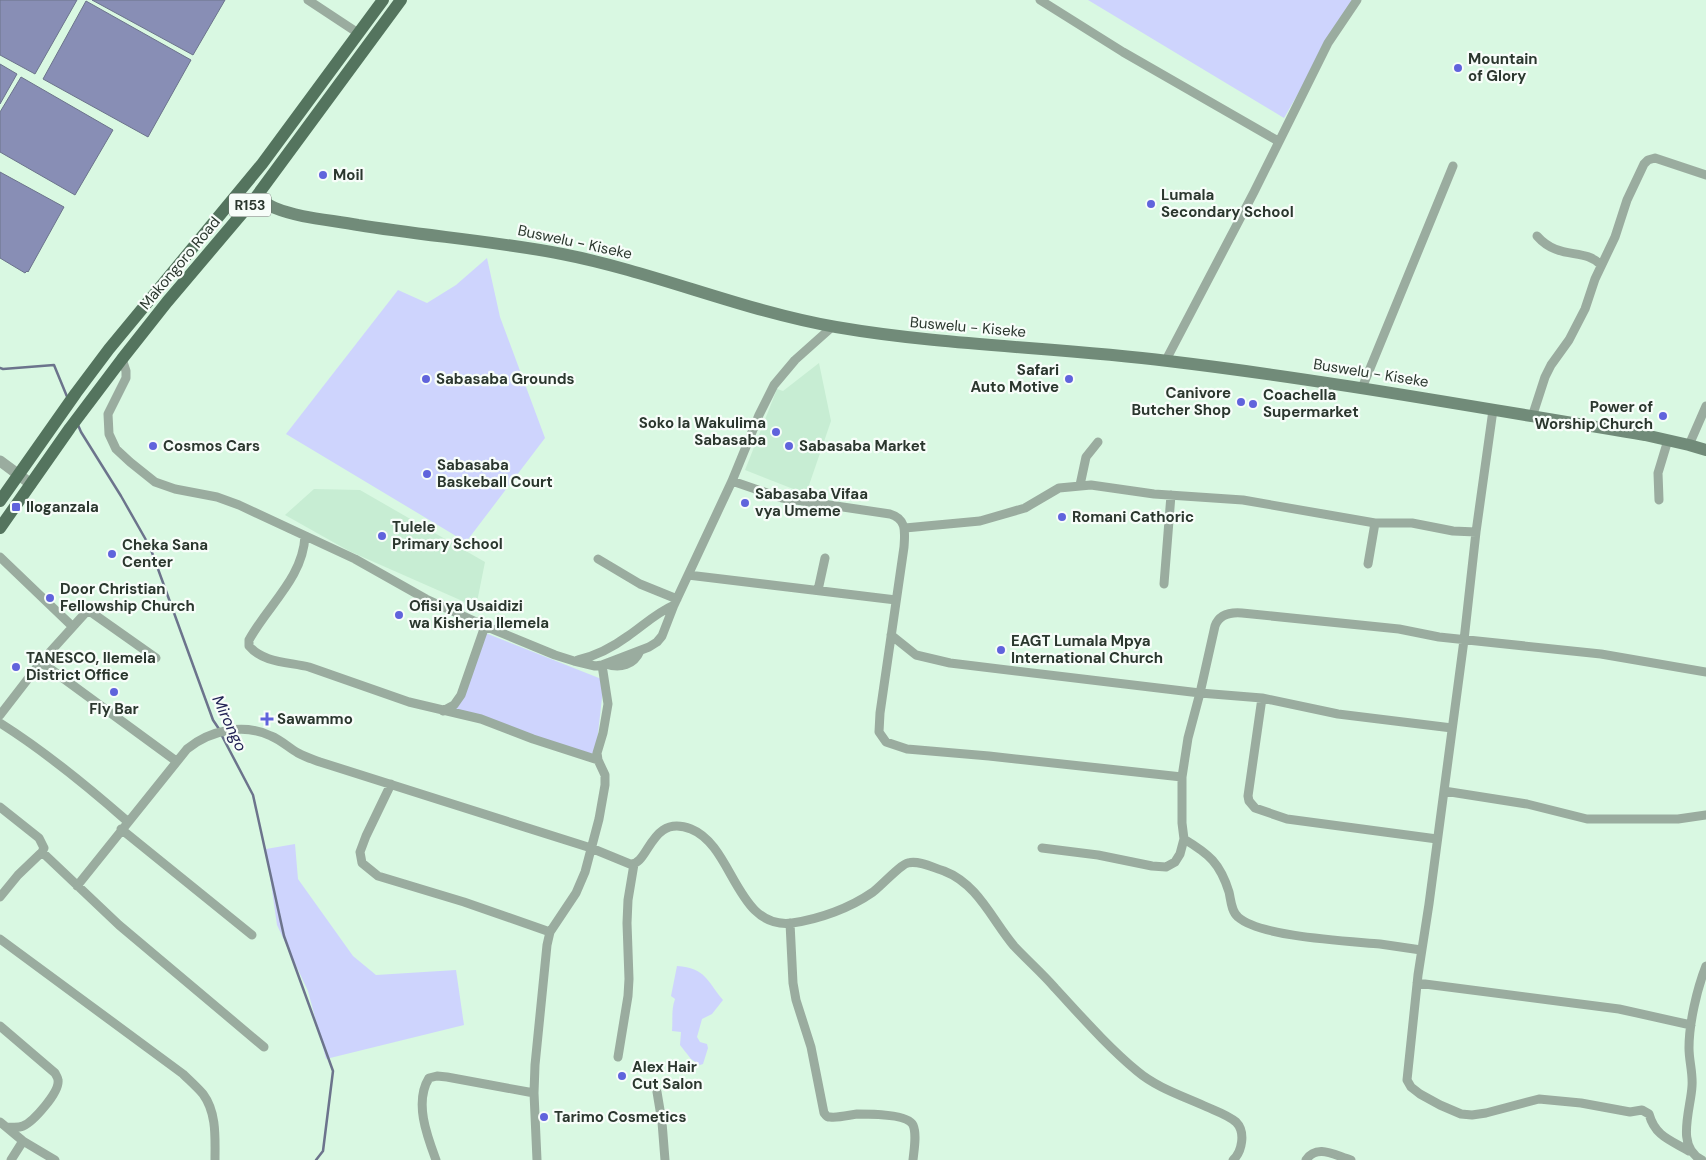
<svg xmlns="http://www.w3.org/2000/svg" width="1706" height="1160" font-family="'DM Sans',sans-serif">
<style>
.built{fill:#c7edd3}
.green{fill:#ced4fd}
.water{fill:#888eb5;stroke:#6c748c}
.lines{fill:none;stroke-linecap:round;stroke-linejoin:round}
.stream{stroke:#6c748c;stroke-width:2.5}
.minor{stroke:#9aac9f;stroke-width:9}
.tertiary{stroke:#9aac9f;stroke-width:11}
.secondary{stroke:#718b79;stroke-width:12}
.primary{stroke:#54745e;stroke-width:12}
.poi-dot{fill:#6063dc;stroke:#f7fdf9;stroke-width:2}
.labels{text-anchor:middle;stroke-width:4.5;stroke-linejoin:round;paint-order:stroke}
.shield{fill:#f7fdf9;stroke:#68726b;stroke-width:1}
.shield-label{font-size:14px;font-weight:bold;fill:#2b372e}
.poi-label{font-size:15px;font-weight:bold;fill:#2b372e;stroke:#f7fdf9;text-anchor:start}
.street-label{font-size:15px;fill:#2b372e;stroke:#f7fdf9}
.water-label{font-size:16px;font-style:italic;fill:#212254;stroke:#f7fdf9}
</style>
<rect width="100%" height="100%" fill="#d9f8e2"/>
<path class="built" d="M819,363l12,58 -25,73 -61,-24 32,-81 6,2z
M314,489l46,1 125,72 -9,45 -127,-56 -64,-36z"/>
<path class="green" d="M1088,0h264l-68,118z
M487,258l13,59 45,121 -79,104 -180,-108 112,-144 29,13 29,-18z
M483,632l121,48 -9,80 -140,-50z
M295,844l3,35 55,77 23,19 80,-5 8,55 -138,34 -18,-68 -31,-66 -11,-76z
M677,966c29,2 30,15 46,34l-11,14 -10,5 -5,18 3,5 7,2 1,4 -5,16 -3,1 -9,-6 -11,-14 1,-13 -9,-1c1,-11 -1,-21 3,-32l-4,-3z"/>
<path class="water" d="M0,0h77l-42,74 -35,-19z
M92,0h133l-32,55z
M86,1l105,59 -43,77 -105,-58z
M0,64l17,10 -17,30z
M21,77l92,53 -38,65 -75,-43v-40z
M0,172l64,35 -36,65 -1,-1 -2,2 -25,-15z"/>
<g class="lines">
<path class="stream" d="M0,368l3,1 51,-4 14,34
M78,425l3,7 40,64 29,51 63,173 6,9
M221,734l32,61 31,141 49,135 -10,80 -7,9"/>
<path class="minor" d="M308,0l50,33
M1040,0l83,52 155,89
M1537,236c22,25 47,11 64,29
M122,359l4,12v7l-18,36 1,20 7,15 14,13 25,20 20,7 42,8 22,8 116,54 71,40 59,27 70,29 19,6 21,5 7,-1 47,-18 8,-5 5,-6 12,-31 58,-124 27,-66 15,-30 21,-25 37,-33
M1166,360l88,-168 74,-149 29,-43
M1362,388l91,-222
M1493,410l-17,122 -12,108 -35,264 -11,71 -11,105 4,7 9,7 20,11 21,9 11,1 14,-2 53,-14 42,4 49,9 12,-2 7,4c6,22 21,26 40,37
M1532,417l13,-40 6,-12 18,-25 16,-31 10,-30 20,-42 12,-37 17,-36 4,-4 7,-2 51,17
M1689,445l17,-39
M732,481l50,17 108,16c17,5 15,18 14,33l-24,166 -1,19 7,10 21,7 82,7 193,21
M1080,485l6,-28 12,-15
M1659,500l-1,-27 10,-33
M905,528l75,-7 45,-13 34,-20 32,-3 63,9 89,6 132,23h37l41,8 23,1
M305,536c-2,42 -37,69 -56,104v6c14,17 40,16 60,21l100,35 72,17 52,20 65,21
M0,557l72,69
M598,559l42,25 37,15
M1368,564l7,-41
M688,575l208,25
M1164,584l7,-89
M818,590l7,-32
M891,635l25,20 34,8 250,30 62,5 76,16 114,14
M578,660c18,-4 35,-13 50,-24 16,-11 28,-23 46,-31
M41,662l135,99
M606,664c14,5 28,1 34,-13
M1262,698l-14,98 1,5 6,7 32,11 150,20
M443,711l11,-6 7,-10 24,-69
M0,715l41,-53 47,-52 68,48
M0,723c46,29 86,62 127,98
M391,784l-25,52 -6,16 2,11 16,13 86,26 86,30
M1444,791l83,13 60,15h91l28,-4
M0,807l39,31 5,10 -2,4 -24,23 -18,22
M121,829l131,106
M1184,839c25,15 36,24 45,53 2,8 2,19 9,25 22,20 110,24 142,27 14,2 28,4 41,6
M1042,848l56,7 54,11 14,1 9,-5 5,-8 4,-15 -2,-16v-46l6,-39 12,-45 15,-67c4,-11 15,-14 27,-13l157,16 40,8 162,17 105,18
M42,852l77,73 145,122
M77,886l110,-137c23,-19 57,-26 84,-13 10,4 18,12 27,17 7,4 14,6 22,9l271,86 39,16c19,2 20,-51 61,-35 43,17 45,101 101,94 28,-4 58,-15 81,-31 8,-6 28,-28 35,-29 11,-3 26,5 36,8 34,13 48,49 70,75 13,14 28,27 41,42 26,28 52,58 82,83 20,17 46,25 70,36 9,4 21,8 29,15 10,10 6,30 -3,38
M790,923l3,60 3,17 15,47 13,66c3,3 2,4 6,4 9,1 19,-2 27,-3 12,0 51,0 56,11 4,9 1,25 0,35
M0,939l183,135c6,6 14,13 20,20 14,19 12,44 12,66
M1417,983l202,26 72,16
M0,1026l55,47c1,2 3,5 3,7 2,12 -25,42 -35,46 -5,2 -11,1 -16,1
M618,1057l10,-61 1,-17 -2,-56 1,-23 6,-36
M657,1092l5,30 3,38
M0,1122l23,19 32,19
M11,1160l12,-19
M436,1160c-9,-24 -22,-58 -7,-82l8,-2 10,1 87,16
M537,1160l-3,-67 1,-28 12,-120 3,-13 26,-39 9,-21 14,-53 6,-34v-10l-7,-15 -1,-7 6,-20 5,-29 -6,-39
M1306,1160c11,-17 30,-4 45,0
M1702,1160c-27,-13 -11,-51 -10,-74 1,-13 -3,-25 -3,-38 0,-25 8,-59 17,-82"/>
<path class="tertiary" d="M0,461l31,23"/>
<path class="secondary" d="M256,197c6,4 12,8 19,11 24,10 57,12 83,17 68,11 137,16 204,29 93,18 181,57 274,73 110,19 221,20 332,34 159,19 318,48 477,74l44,10 17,5"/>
<path class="primary" d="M0,501l76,-108 33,-44 153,-185 121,-164
M0,528l70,-100 52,-69 45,-57 89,-105 145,-197"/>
</g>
<g class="poi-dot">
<circle cx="1458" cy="68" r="5"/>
<circle cx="323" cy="175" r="5"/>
<circle cx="1151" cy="204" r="5"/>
<circle cx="426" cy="379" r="5"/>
<circle cx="1069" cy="379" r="5"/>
<circle cx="1241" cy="402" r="5"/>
<circle cx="1253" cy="404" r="5"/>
<circle cx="1663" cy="416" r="5"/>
<circle cx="776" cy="432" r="5"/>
<circle cx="153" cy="446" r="5"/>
<circle cx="789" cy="446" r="5"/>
<circle cx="427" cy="474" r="5"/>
<circle cx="745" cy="503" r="5"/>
<rect x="11" y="502" width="10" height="10" rx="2.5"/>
<circle cx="1062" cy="517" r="5"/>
<circle cx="382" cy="536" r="5"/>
<circle cx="112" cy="554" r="5"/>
<circle cx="50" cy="598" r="5"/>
<circle cx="399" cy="615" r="5"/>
<circle cx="1001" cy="650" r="5"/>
<circle cx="16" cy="667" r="5"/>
<circle cx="114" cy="692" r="5"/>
<path d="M264.5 711.5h5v5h5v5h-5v5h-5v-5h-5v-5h5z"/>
<circle cx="622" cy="1076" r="5"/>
<circle cx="544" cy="1117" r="5"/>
</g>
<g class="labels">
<rect class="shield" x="229" y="193.5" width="42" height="23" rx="4"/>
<g class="shield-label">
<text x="250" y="210">R153</text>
</g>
<g class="poi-label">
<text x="1468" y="64">Mountain<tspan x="1468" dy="17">of Glory</tspan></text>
<text x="333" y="180">Moil</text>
<text x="1161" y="200">Lumala<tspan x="1161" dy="17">Secondary School</tspan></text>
<text x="1059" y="375" text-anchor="end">Safari<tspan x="1059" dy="17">Auto Motive</tspan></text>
<text x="436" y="384">Sabasaba Grounds</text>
<text x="1231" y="398" text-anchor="end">Canivore<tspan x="1231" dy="17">Butcher Shop</tspan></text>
<text x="1263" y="400">Coachella<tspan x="1263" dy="17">Supermarket</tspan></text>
<text x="1653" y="412" text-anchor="end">Power of<tspan x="1653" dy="17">Worship Church</tspan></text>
<text x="766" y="428" text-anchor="end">Soko la Wakulima<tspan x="766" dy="17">Sabasaba</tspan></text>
<text x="163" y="451">Cosmos Cars</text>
<text x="799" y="451">Sabasaba Market</text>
<text x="437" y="470">Sabasaba<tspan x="437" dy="17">Baskeball Court</tspan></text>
<text x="755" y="499">Sabasaba Vifaa<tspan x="755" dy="17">vya Umeme</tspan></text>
<text x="26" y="512">Iloganzala</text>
<text x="1072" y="522">Romani Cathoric</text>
<text x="392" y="532">Tulele<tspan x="392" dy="17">Primary School</tspan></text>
<text x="122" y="550">Cheka Sana<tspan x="122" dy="17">Center</tspan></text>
<text x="60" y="594">Door Christian<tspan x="60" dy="17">Fellowship Church</tspan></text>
<text x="409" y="611">Ofisi ya Usaidizi<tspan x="409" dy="17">wa Kisheria Ilemela</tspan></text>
<text x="1011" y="646">EAGT Lumala Mpya<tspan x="1011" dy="17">International Church</tspan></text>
<text x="26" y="663">TANESCO, Ilemela<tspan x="26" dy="17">District Office</tspan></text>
<text x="114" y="714" text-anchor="middle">Fly Bar</text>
<text x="277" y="724">Sawammo</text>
<text x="632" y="1072">Alex Hair<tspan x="632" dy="17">Cut Salon</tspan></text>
<text x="554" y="1122">Tarimo Cosmetics</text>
</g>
<g class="street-label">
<text transform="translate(575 242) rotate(12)" y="5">Buswelu - Kiseke</text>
<text transform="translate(180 263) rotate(-50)" y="5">Makongoro Road</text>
<text transform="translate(968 327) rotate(5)" y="5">Buswelu - Kiseke</text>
<text transform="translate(1371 373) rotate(9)" y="5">Buswelu - Kiseke</text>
</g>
<g class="water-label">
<text transform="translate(230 723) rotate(65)" y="6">Mirongo</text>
</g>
</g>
</svg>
